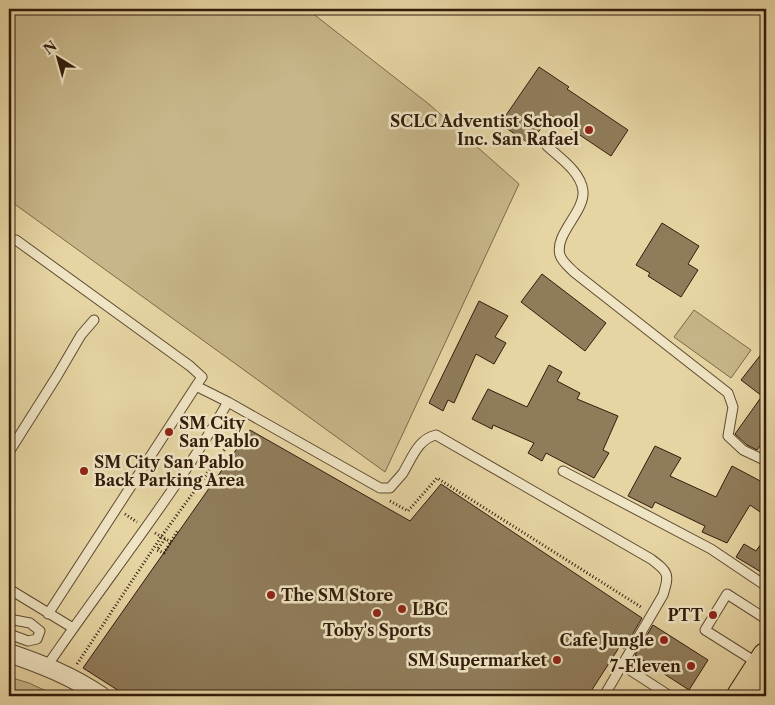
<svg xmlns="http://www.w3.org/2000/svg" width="775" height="705" font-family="'Libre Caslon Text',serif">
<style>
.green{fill:#c7b689;stroke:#7c694a}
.building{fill:#907c5b;stroke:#321c0c}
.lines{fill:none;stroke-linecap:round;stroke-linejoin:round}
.service-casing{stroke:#5f4a32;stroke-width:11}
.minor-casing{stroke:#5f4a32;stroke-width:20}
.primary-casing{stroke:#321c0c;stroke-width:30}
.path{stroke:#321c0c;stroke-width:3;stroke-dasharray:1 2.5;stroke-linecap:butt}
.service{stroke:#efe4c3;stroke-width:9}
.minor{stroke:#efe4c3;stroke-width:18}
.primary{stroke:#e6d5a3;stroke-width:28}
.poi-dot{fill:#8f2418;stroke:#efe4c3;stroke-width:2}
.labels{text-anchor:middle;stroke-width:5;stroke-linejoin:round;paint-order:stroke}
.poi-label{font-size:16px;font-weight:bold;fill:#321c0c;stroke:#efe4c3;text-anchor:end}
</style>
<rect width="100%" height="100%" fill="#e6d5a3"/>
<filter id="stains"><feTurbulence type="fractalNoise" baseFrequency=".004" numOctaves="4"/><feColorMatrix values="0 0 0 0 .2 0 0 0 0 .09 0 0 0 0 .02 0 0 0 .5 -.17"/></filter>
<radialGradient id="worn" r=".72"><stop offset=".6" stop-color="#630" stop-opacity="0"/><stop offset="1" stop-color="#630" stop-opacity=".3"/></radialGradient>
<path class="green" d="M14,9h293l123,96 89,79 -134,288 -376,-272v-183z
M694,310l57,40 -20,28 -57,-41z
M9,677l20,6 28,13h-48z"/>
<path class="building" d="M539,67l30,20 -2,2 61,41 -17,26 -61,-41 -20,29 -30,-20z
M662,223l37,23 -11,18 10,6 -17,27 -33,-21 2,-3 -14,-8z
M542,274l64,49 -21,28 -64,-49z
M479,301l29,15 -13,21 11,6 -12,21 -18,-10 -22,49 -6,-3 -5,11 -14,-8z
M766,348v90l-9,12 -10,-5 -12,-11 27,-38 -21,-16z
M549,365l13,7 -5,9 23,12 -3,6 41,17 -15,34 6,3 -15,25 -48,-25 -4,8 -14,-8 6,-10 -41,-18 -1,4 -20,-10 16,-30 39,18z
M250,430l160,91 31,-37 201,134 -18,31 -4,-3 -32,50h-461l-44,-28z
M655,446l26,12 -11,18 46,21 16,-31 34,18v32l-16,-11 -23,38 -25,-11 3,-6 -50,-24 -3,6 -24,-12z
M766,537v38l-30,-18 8,-13 12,7z
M653,625l55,35 -19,30 -54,-35z"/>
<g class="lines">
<g class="service-casing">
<path id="service" d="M547,146c13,12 34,26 36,45 2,21 -29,43 -23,64 2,7 10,13 15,18l153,120 5,14 -5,29 15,14 19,9 4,-3
M9,241l7,-1 174,126 12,11 -6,9
M9,452l48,-76 24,-41 13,-15
M563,471l148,78 55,37
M9,589l64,39
M48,614l148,-228 32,16
M9,619l21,4 10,8 -3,8 -9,2 -19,-7
M759,664l-54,-34 22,-36 39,25
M622,665l48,31
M47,666c60,-88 128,-172 181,-264l152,86h10c4,-5 9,-10 13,-15 9,-15 15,-34 33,-38l215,124c17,13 19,14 12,36l-59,101"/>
</g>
<g class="minor-casing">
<path id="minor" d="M9,653c32,11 63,23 92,43"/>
</g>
<g class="primary-casing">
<path id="primary" d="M741,696l25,-39"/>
</g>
<path class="path" d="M390,501l18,10 29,-33 204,129
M125,514l12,8
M155,533l16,9
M165,539l-8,11 7,3 14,-23
M77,664l84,-127 82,-113"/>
<use href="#service" class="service"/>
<use href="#minor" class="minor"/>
<use href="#primary" class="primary"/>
</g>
<g class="poi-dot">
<circle cx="589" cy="130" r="5"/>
<circle cx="169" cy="432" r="5"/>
<circle cx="84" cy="471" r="5"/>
<circle cx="271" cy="595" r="5"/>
<circle cx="402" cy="609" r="5"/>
<circle cx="377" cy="613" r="5"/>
<circle cx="713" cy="615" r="5"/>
<circle cx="664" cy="640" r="5"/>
<circle cx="557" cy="660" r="5"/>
<circle cx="691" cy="666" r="5"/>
</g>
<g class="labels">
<g class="poi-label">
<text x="579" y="127">SCLC Adventist School<tspan x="579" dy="18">Inc. San Rafael</tspan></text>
<text x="179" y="429" text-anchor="start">SM City<tspan x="179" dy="18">San Pablo</tspan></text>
<text x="94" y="468" text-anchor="start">SM City San Pablo<tspan x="94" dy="18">Back Parking Area</tspan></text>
<text x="281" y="601" text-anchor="start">The SM Store</text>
<text x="412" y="615" text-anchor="start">LBC</text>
<text x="703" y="621">PTT</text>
<text x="377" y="636" text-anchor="middle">Toby's Sports</text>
<text x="654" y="646">Cafe Jungle</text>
<text x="547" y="666">SM Supermarket</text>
<text x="681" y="672">7-Eleven</text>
</g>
</g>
<rect width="775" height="705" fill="none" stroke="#e6d5a3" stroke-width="30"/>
<rect x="10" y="10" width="755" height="685" fill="none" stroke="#321c0c" stroke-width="2.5"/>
<rect x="15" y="15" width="745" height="675" fill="none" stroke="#321c0c"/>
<g transform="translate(58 58) rotate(323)" stroke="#efe4c3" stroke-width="4" paint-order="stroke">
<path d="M0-4L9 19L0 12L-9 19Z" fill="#321c0c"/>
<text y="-8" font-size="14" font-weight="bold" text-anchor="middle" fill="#321c0c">N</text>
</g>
<rect width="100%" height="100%" filter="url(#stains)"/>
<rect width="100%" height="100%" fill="url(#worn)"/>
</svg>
